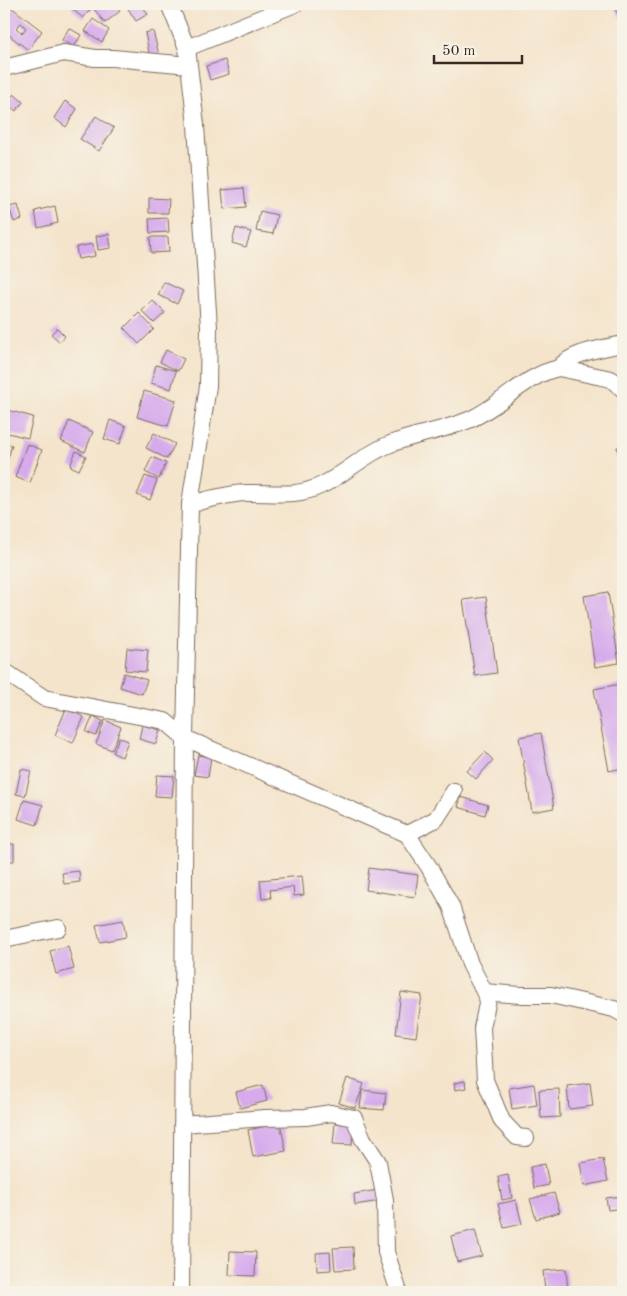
<svg xmlns="http://www.w3.org/2000/svg" width="627" height="1296" font-family="'Old Standard TT',serif">
<style>
.building{fill:#d6aaec;fill-rule:evenodd}
.lines{fill:none;stroke-linecap:round;stroke-linejoin:round}
.minor-casing{stroke:#7c6b5b;stroke-width:18}
.minor{stroke:#fff;stroke-width:16}
</style>
<rect width="100%" height="100%" fill="#f7f3e8"/>
<filter id="ink" filterUnits="userSpaceOnUse"><feTurbulence type="fractalNoise" baseFrequency=".02" numOctaves="2"/><feDisplacementMap in="SourceGraphic" scale="10" xChannelSelector="R" yChannelSelector="G"/><feConvolveMatrix kernelMatrix="1 2 1 2 8 2 1 2 1" color-interpolation-filters="sRGB"/></filter>
<filter id="wash" filterUnits="userSpaceOnUse"><feTurbulence type="fractalNoise" baseFrequency=".0096" numOctaves="4" result="noise"/><feDisplacementMap in="SourceGraphic" scale="20" xChannelSelector="R" yChannelSelector="G"/><feGaussianBlur stdDeviation="1.12" result="paint"/><feColorMatrix in="noise" values="0 0 0 0 0 0 0 0 0 0 0 0 0 0 0 0 0 1.4 0 .05"/><feComposite in="paint" operator="in"/></filter>
<g filter="url(#wash)">
<rect width="100%" height="100%" fill="#f4e4cb"/>
<g id="blocks">
<path class="building" d="M4,4h3l35,27 -14,19 -24,-19zM21,23l5,5 -4,5 -6,-5z
M75,4h12l5,4 -9,10 -12,-10z
M101,4h12l7,7 -15,12 -11,-14z
M132,4h9l7,10 -12,7 -9,-14z
M612,4h11v19z
M93,19l16,11 -7,12 -17,-11z
M69,28l12,7 -7,12 -12,-7z
M153,31l6,24 -9,2 -5,-24z
M225,60l4,14 -19,6 -4,-14z
M14,94l9,8 -7,9 -10,-8z
M65,101l12,8 -11,18 -12,-9z
M96,116l18,12 -15,23 -19,-12z
M244,188l2,19 -22,2 -2,-19z
M149,198l20,1 -1,14h-19z
M18,205l4,14 -8,3 -5,-15z
M55,206l3,17 -20,5 -3,-17z
M260,211l17,4 -4,19 -17,-3z
M168,218l1,14 -19,1 -1,-14z
M236,228l15,4 -5,15 -14,-4z
M109,234l2,14 -13,2 -2,-14z
M150,237h18l1,15 -18,1z
M93,244l2,12 -17,3 -2,-12z
M164,282l19,9 -6,13 -19,-9z
M152,300l13,13 -11,10 -12,-12z
M139,313l15,16 -15,15 -15,-16z
M57,328l8,8 -5,6 -9,-8z
M166,350l18,9 -6,12 -18,-9z
M156,365l20,6 -5,18 -20,-6z
M144,391l32,9 -8,26 -31,-9z
M4,409l29,8 -5,21 -24,-6z
M110,420l16,6 -6,18 -16,-5z
M69,421l24,11 -8,20 -24,-11z
M154,433l21,11 -8,15 -21,-11z
M4,443l8,2 -8,27z
M27,444l15,6 -12,33 -15,-6z
M623,446v22h-2l-4,-21z
M76,451l10,5 -7,14 -9,-4z
M152,457l14,6 -7,16 -14,-7z
M145,476l12,4 -7,20 -13,-5z
M608,592l11,71 -24,4 -11,-71z
M486,597l11,76 -22,3 -12,-76z
M127,648l21,2 -2,22 -21,-2z
M124,673l23,7 -5,14 -22,-7z
M620,684l3,20v64l-14,3 -15,-82z
M66,709l18,8 -11,26 -18,-8z
M93,716l10,5 -7,15 -10,-4z
M105,720l16,7 -9,23 -16,-6z
M142,725l18,5 -4,14 -17,-5z
M541,733l13,75 -22,4 -13,-75z
M119,737l9,4 -6,16 -9,-4z
M485,752l8,8 -17,19 -9,-8z
M198,755l13,2 -3,20 -14,-2z
M21,769l10,2 -6,25 -9,-2z
M157,775l17,1 -2,21 -17,-1z
M461,797l27,8 -3,10 -27,-8z
M24,800l19,5 -6,20 -19,-6z
M4,844h10v17h-10z
M369,868l49,7 -3,22 -49,-7z
M79,871l1,11 -16,2 -2,-11z
M302,876l2,19 -10,1 -1,-9 -23,3 1,8 -9,1 -2,-19z
M123,920l3,17 -26,5 -4,-17z
M68,946l6,23 -18,5 -6,-23z
M401,992l21,3 -6,42 -20,-3z
M347,1078l17,6 -9,24 -16,-5z
M465,1081l1,7 -11,2 -1,-7z
M590,1083l3,23 -24,3 -2,-23z
M534,1084l3,21 -25,4 -3,-21z
M263,1085l4,16 -27,7 -4,-16z
M559,1089l1,28 -19,1 -2,-28z
M362,1090l24,3 -2,17 -24,-2z
M280,1123l6,28 -33,6 -5,-27z
M335,1123l18,1 -1,21 -19,-1z
M603,1159l5,22 -24,5 -4,-23z
M545,1164l4,21 -15,3 -4,-21z
M508,1175l4,23 -10,2 -4,-23z
M378,1190l2,11 -25,4 -1,-11z
M554,1193l6,19 -24,7 -6,-20z
M623,1196v12l-15,2 -2,-12z
M516,1200l6,24 -18,4 -6,-24z
M475,1230l7,26 -25,6 -6,-26z
M353,1247l1,22 -19,1 -2,-22z
M230,1251l26,1 -1,24 -26,-1z
M330,1252l1,18 -14,1 -1,-18z
M566,1269l2,23h-23l-2,-21z"/>
</g>
</g>
<g filter="url(#ink)">
<use href="#blocks" fill-opacity="0" stroke="#7c6b5b" stroke-width="1"/>
<g class="lines">
<g class="minor-casing">
<path id="minor" d="M169,4l18,44 9,77 13,202 -1,59 -18,118 -5,234 -4,554
M187,48l108,-44
M4,68l60,-15 31,5h18l76,7
M559,368c12,-16 45,-20 64,-24
M190,504c17,-4 37,-10 55,-11 26,-1 50,5 75,-7 24,-11 43,-31 68,-41 26,-11 56,-14 83,-26 31,-14 54,-44 88,-51l52,11 12,10
M4,671l40,27 121,23 20,17 222,96 29,-15 18,-28
M407,834l22,33 22,39 19,58 18,35 -6,29 3,52 17,41 15,16 9,1
M4,939l54,-11
M484,992l36,3h31l63,14 9,5
M182,1124l83,-6 41,-1 25,-4 23,5 9,21 15,23 7,38 1,52 13,40"/>
</g>
<use href="#minor" class="minor"/>
</g>
</g>
<rect width="627" height="1296" fill="none" stroke="#f7f3e8" stroke-width="20"/>
<path d="M434 55v8h88v-8" fill="none" stroke="#3b2a1e" stroke-width="2.5"/>
<text x="442" y="55" font-size="15" fill="#3b2a1e" stroke="#f7f3e8" stroke-width="4" paint-order="stroke">50 m</text>
</svg>
